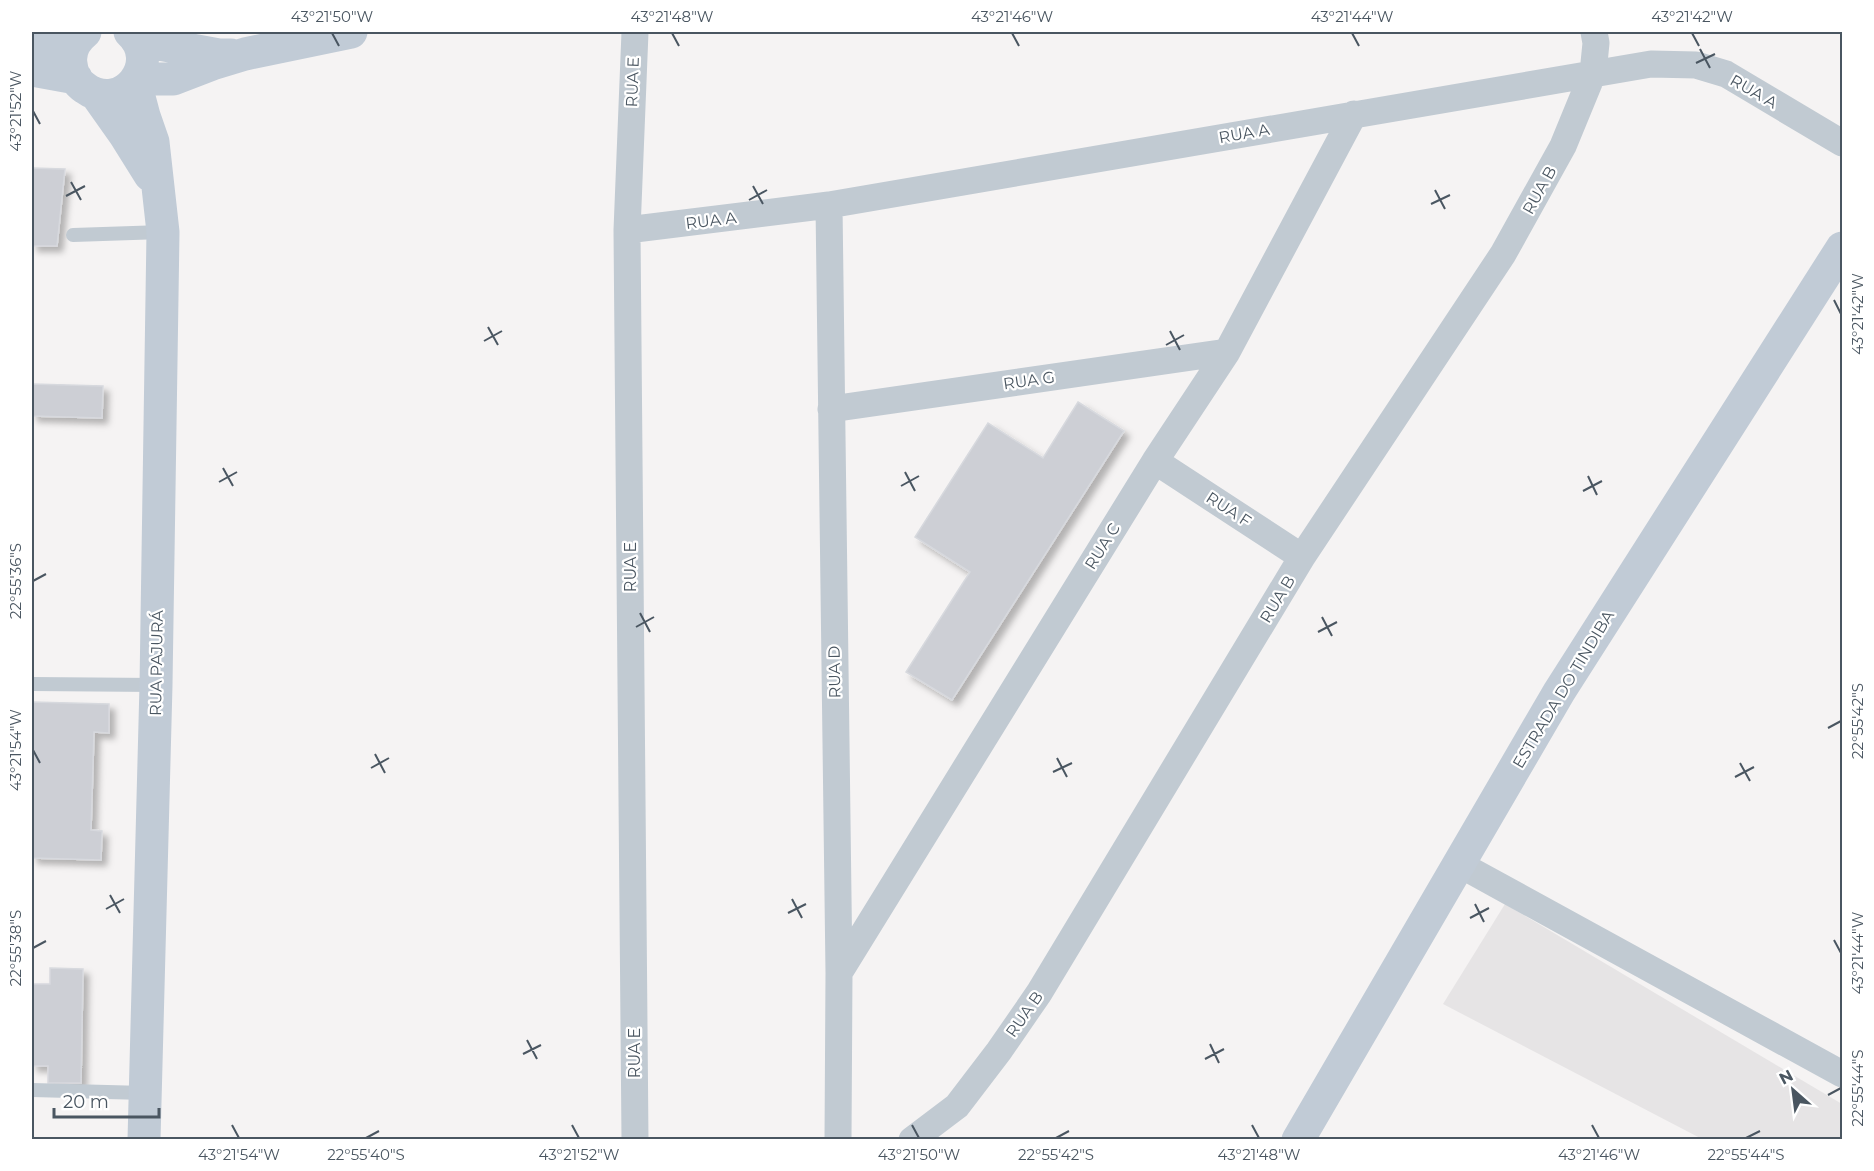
<svg xmlns="http://www.w3.org/2000/svg" width="1874" height="1171" font-family="Montserrat,sans-serif">
<style>
.education{fill:#e6e4e5}
.building{fill:#cdcfd5;stroke:#d7d9de;stroke-width:1.5;filter:url(#shadow)}
.lines{fill:none;stroke-linecap:round;stroke-linejoin:round}
.lane{stroke:#c1cad2;stroke-width:14}
.street{stroke:#c1cad2;stroke-width:27}
.secondary{stroke:#c1cbd6;stroke-width:33}
.ticks{fill:none;stroke:#4a5661;stroke-width:2}
.labels{text-anchor:middle;stroke-width:4.5;stroke-linejoin:round;paint-order:stroke}
.street-label{font-size:16px;fill:#4a5661;stroke:#fff}
.neatline{fill:none;stroke:#4a5661;stroke-width:2}
.ticks-label{font-size:15px;text-anchor:middle;fill:#4a5661}
</style>
<defs>
<filter id="shadow"><feDropShadow dx="5.5" dy="5.5" stdDeviation="3" flood-color="#0004"/></filter>
</defs>
<rect width="100%" height="100%" fill="#f5f3f3"/>
<path class="education" d="M1505,904l337,200v35h-140l-259,-135z"/>
<path class="building" d="M32,168l33,1 -8,77h-25z
M32,384l71,2 -1,32 -70,-2z
M1078,402l46,29 -172,269 -46,-28 64,-100 -55,-35 73,-114 55,35z
M32,702l77,2v29l-15,-1 -3,98 11,1 -1,29 -69,-2z
M50,968l33,1 -2,114h-33v-17h-16v-82h18z"/>
<g class="lines">
<path class="lane" d="M73,235l90,-3
M32,684l124,1
M32,1090l113,3"/>
<path class="street" d="M635,32l-8,198 8,910
M829,205l10,768 -1,167
M627,230l202,-25 822,-141 45,1 30,9 116,69
M831,409l396,-57
M1155,461l147,96
M1459,864l383,210
M839,973l316,-512 72,-109 127,-238
M912,1140l45,-34 42,-55 40,-58 263,-436 201,-303 60,-108 30,-73 3,-30 -2,-11"/>
<path class="secondary" d="M85,32c-10,8 -16,19 -14,32 1,10 6,19 14,24 37,27 79,-25 45,-56
M137,40l82,15h12
M32,47l43,-5
M32,70l44,8
M137,79h36l39,-15 33,-10 106,-22
M135,82l9,34 9,26 10,90 -7,453 -12,455
M96,94l29,41 25,40
M1298,1140l261,-448 283,-444"/>
</g>
<path class="ticks" d="M332,33l7,13M672,33l7,13M1012,33l7,13M1352,33l7,13M1692,33l7,13M1700,49l10,19M1696,63l19,-9M33,111l7,13M71,182l10,18M753,186l10,18M1435,190l10,19M66,196l19,-10M749,200l18,-10M1431,204l19,-9M1834,300l7,14M488,327l10,18M1170,331l10,19M484,341l18,-10M1166,345l18,-10M223,468l10,18M905,472l10,19M1588,476l9,19M219,482l18,-10M901,486l18,-10M1583,491l19,-10M33,581l13,-7M640,613l10,19M1322,617l10,19M636,627l18,-10M1318,632l19,-10M1828,728l13,-7M33,750l7,13M375,754l10,19M1057,758l10,19M1740,763l10,18M371,768l18,-10M1053,772l19,-9M1735,777l19,-10M110,895l10,18M792,899l10,19M1475,904l9,18M106,909l18,-10M788,913l18,-9M1470,918l19,-10M1834,940l7,13M33,948l13,-7M527,1040l10,19M1210,1044l9,19M523,1054l18,-9M1205,1059l19,-10M1828,1095l13,-7M232,1125l7,13M572,1125l7,13M912,1125l7,13M1252,1125l7,13M1592,1125l7,13M366,1138l13,-7M1056,1138l13,-7M1746,1138l14,-7"/>
<g class="labels">
<g class="street-label">
<text transform="translate(632 82) rotate(-88)" y="6">RUA E</text>
<text transform="translate(1754 91) rotate(30)" y="6">RUA A</text>
<text transform="translate(1244 133) rotate(-10)" y="6">RUA A</text>
<text transform="translate(1539 190) rotate(-61)" y="6">RUA B</text>
<text transform="translate(711 220) rotate(-7)" y="6">RUA A</text>
<text transform="translate(1029 380) rotate(-8)" y="6">RUA G</text>
<text transform="translate(1229 509) rotate(33)" y="6">RUA F</text>
<text transform="translate(1102 546) rotate(-58)" y="6">RUA C</text>
<text transform="translate(630 567) rotate(-90)" y="6">RUA E</text>
<text transform="translate(1277 599) rotate(-59)" y="6">RUA B</text>
<text transform="translate(156 663) rotate(-89)" y="6">RUA PAJURÁ</text>
<text transform="translate(834 672) rotate(-91)" y="6">RUA D</text>
<text transform="translate(1563 689) rotate(-59)" y="6">ESTRADA DO TINDIBA</text>
<text transform="translate(1024 1014) rotate(-55)" y="6">RUA B</text>
<text transform="translate(634 1053) rotate(-90)" y="6">RUA E</text>
</g>
</g>
<rect width="1874" height="1171" fill="none" stroke="#ffffff" stroke-width="66"/>
<g transform="translate(1793 1090) rotate(332)" stroke="#ffffff" stroke-width="4.5" paint-order="stroke">
<path d="M0-4.5L10 22L0 15L-10 22Z" fill="#4a5661"/>
<text y="-9" font-size="16" font-weight="bold" text-anchor="middle" fill="#4a5661">N</text>
</g>
<path d="M54 1108v9h105v-9" fill="none" stroke="#4a5661" stroke-width="3"/>
<text x="63" y="1108" font-size="18" fill="#4a5661" stroke="#ffffff" stroke-width="4.5" paint-order="stroke">20 m</text>
<rect x="33" y="33" width="1808" height="1105" class="neatline"/>
<g class="ticks-label">
<text x="332" y="22">43°21'50"W</text>
<text x="672" y="22">43°21'48"W</text>
<text x="1012" y="22">43°21'46"W</text>
<text x="1352" y="22">43°21'44"W</text>
<text x="1692" y="22">43°21'42"W</text>
<text transform="translate(16 111) rotate(-90)" y="5">43°21'52"W</text>
<text transform="translate(1858 314) rotate(-90)" y="5">43°21'42"W</text>
<text transform="translate(16 581) rotate(-90)" y="5">22°55'36"S</text>
<text transform="translate(1858 721) rotate(-90)" y="5">22°55'42"S</text>
<text transform="translate(16 750) rotate(-90)" y="5">43°21'54"W</text>
<text transform="translate(16 948) rotate(-90)" y="5">22°55'38"S</text>
<text transform="translate(1858 953) rotate(-90)" y="5">43°21'44"W</text>
<text transform="translate(1858 1088) rotate(-90)" y="5">22°55'44"S</text>
<text x="239" y="1160">43°21'54"W</text>
<text x="366" y="1160">22°55'40"S</text>
<text x="579" y="1160">43°21'52"W</text>
<text x="919" y="1160">43°21'50"W</text>
<text x="1056" y="1160">22°55'42"S</text>
<text x="1259" y="1160">43°21'48"W</text>
<text x="1599" y="1160">43°21'46"W</text>
<text x="1746" y="1160">22°55'44"S</text>
</g>
</svg>
